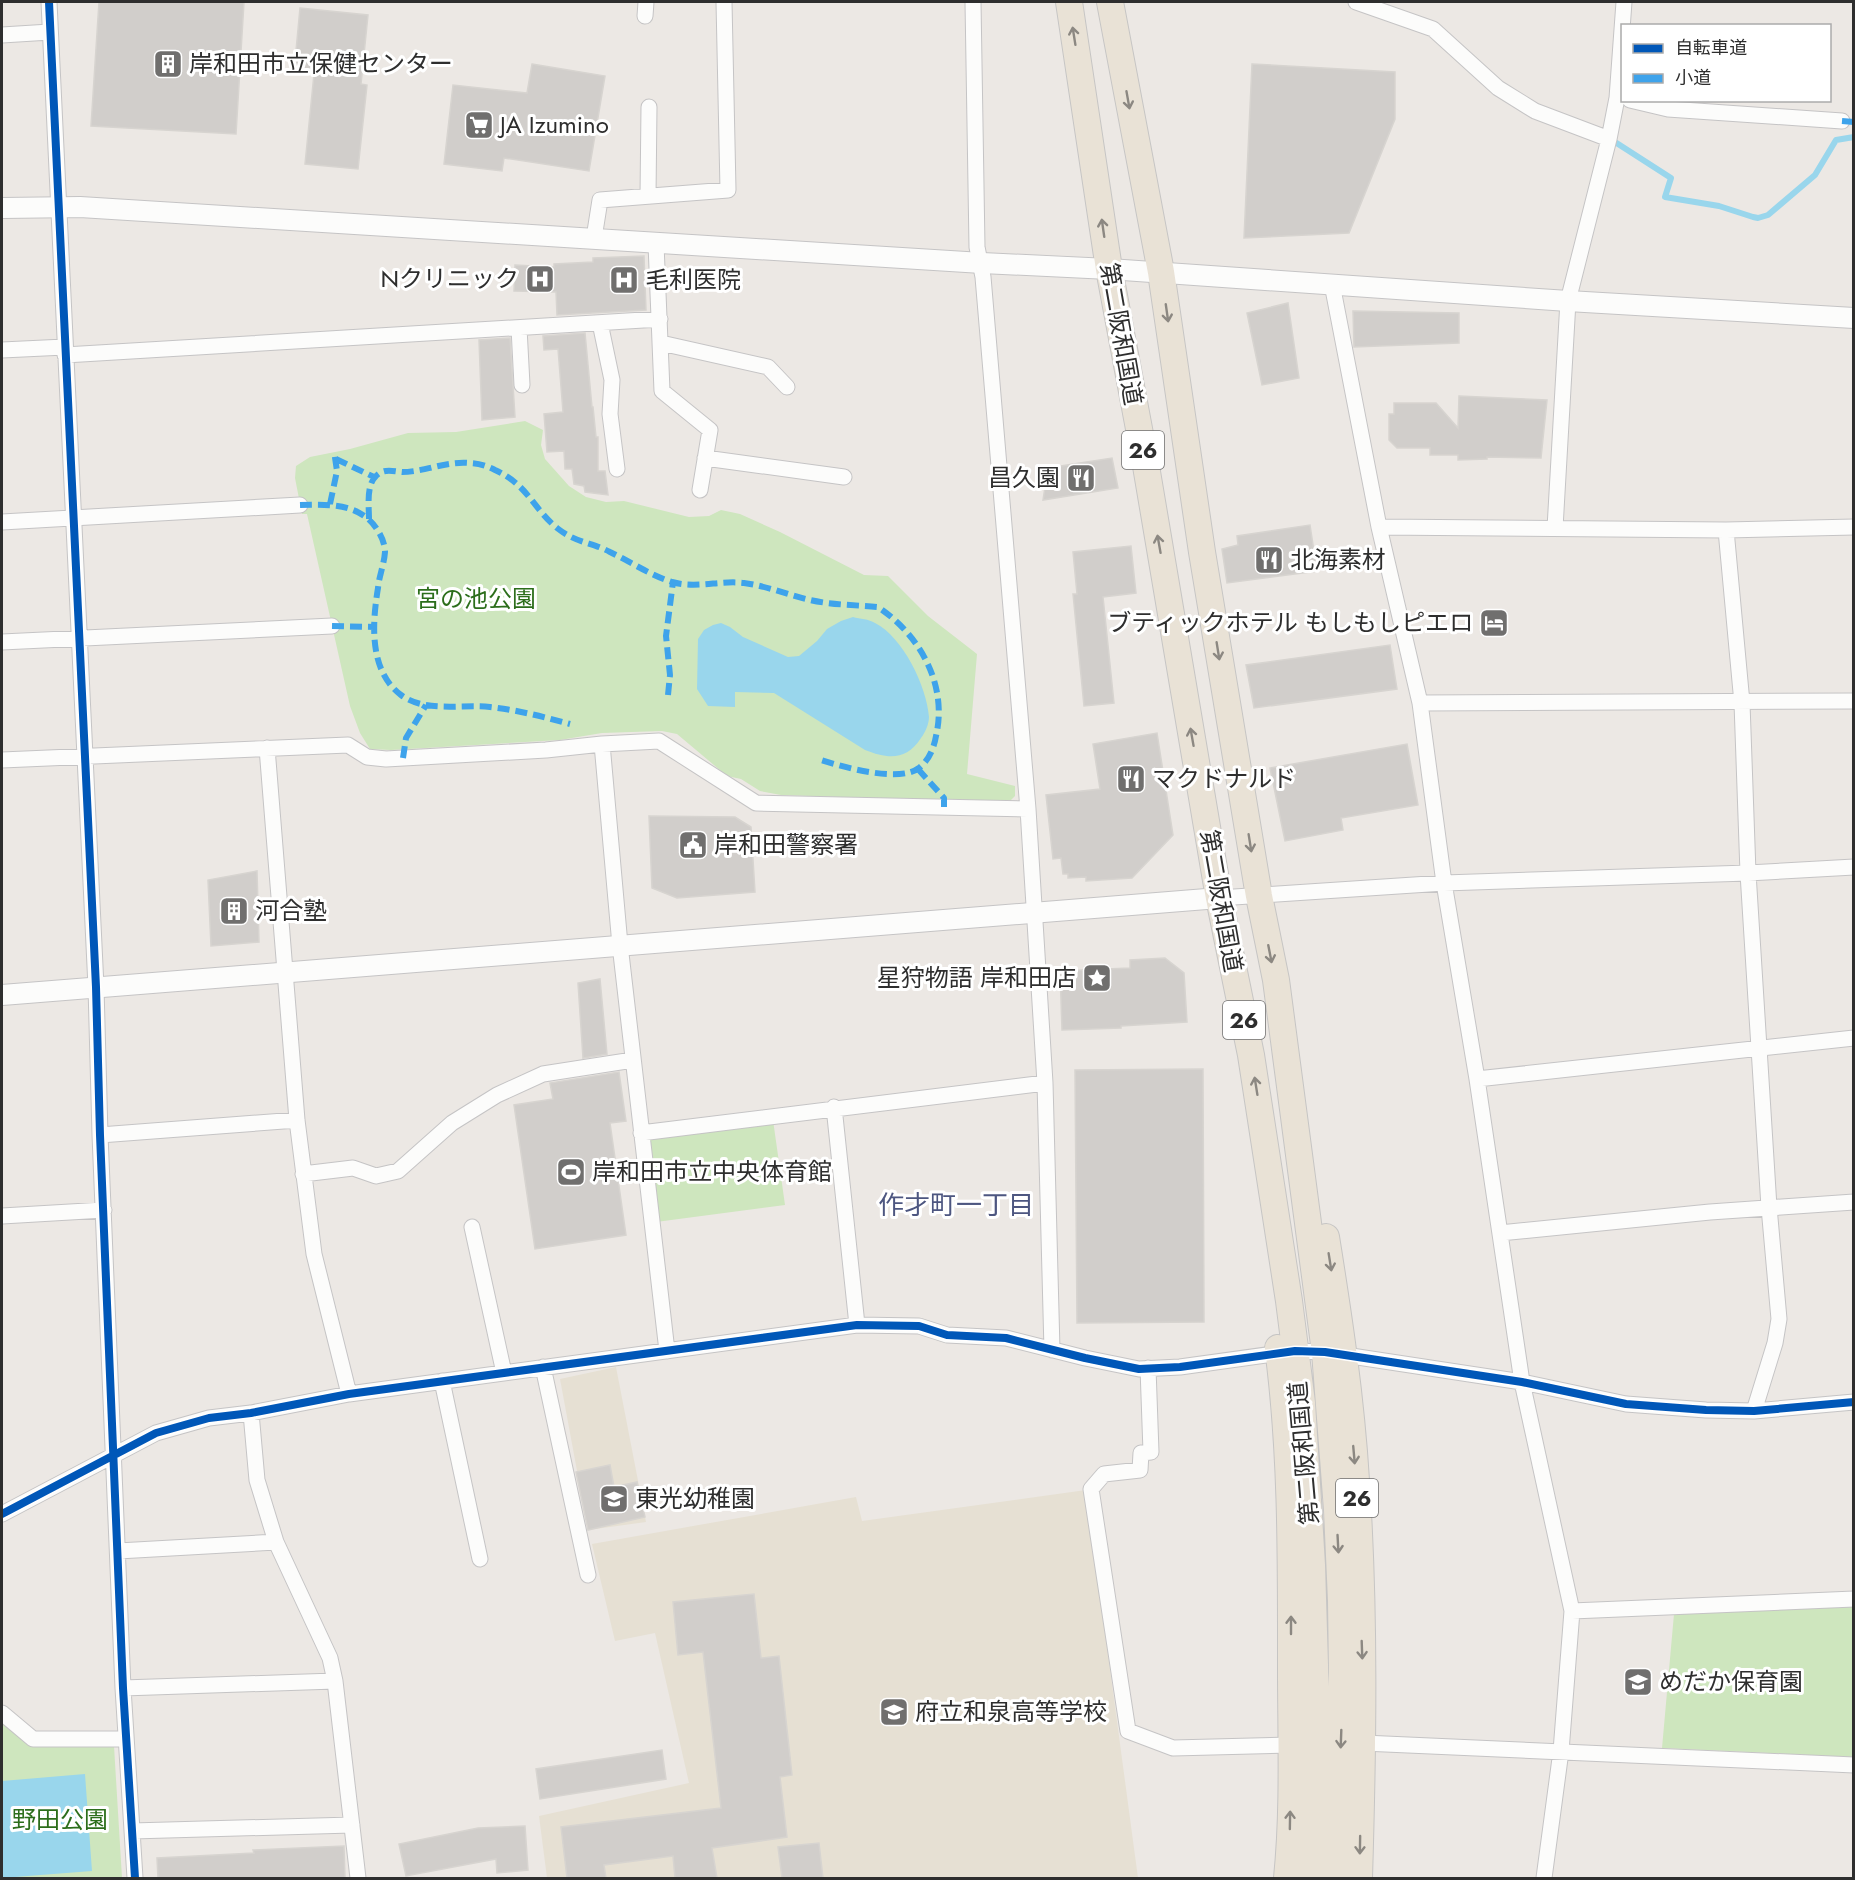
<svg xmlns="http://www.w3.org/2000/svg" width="1855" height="1880" font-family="Jost,'Noto Sans JP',sans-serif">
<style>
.education{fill:#e6e0d3}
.green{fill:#cee6be}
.water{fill:#99d6ec}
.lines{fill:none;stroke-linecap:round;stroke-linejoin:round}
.stream{stroke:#99d6ec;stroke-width:6}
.building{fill:#d1cecb;stroke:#d7d4d0;stroke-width:1.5}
.minor-casing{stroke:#c5c4c5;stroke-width:17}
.tertiary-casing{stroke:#c5c4c5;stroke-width:22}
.trunk-casing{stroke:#c6c5c4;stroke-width:28}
.minor{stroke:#fcfcfb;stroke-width:15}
.tertiary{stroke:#fcfcfb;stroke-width:20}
.trunk{stroke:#e9e2d6;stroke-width:26}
.quiet{stroke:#3ea3eb;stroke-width:6;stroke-dasharray:12 6;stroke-linecap:butt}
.cycleway-casing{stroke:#fff;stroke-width:11}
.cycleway{stroke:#0057b8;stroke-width:8}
.oneway{stroke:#8c8882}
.labels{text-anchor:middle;stroke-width:6;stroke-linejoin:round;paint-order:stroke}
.shield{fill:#fff;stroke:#6d6d6d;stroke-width:1.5}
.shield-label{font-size:22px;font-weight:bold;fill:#2e2e2e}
.poi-label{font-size:24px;fill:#2e2e2e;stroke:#fff;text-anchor:start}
.street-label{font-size:24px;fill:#2e2e2e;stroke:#fff}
.park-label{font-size:24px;fill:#2c6e1b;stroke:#fff}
.neighbourhood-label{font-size:26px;fill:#4d5680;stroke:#fff}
</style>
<rect width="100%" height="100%" fill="#ece8e4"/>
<path class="education" d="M616,1367l30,155 -58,8 -28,-151z
M1086,1490l52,388h-591l-8,-62 150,-33 -34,-150 -40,8 -23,-97 264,-47 6,24z"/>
<path class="green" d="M525,421l18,9 -2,15 4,14 24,27 17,11 20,5 18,-1 65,16 20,-1 12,-6 19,4 40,18 84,43 24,1 40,40 49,38 -10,120 48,12v10l-4,4h-82l-148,-5 -21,-4 -19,-12 -14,-3 -50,-42 -15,-3 -60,2 -42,7 -169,10 -21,-1 -10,-16 -10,-27 -43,-192h-5l-7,-36 1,-12 14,-9 40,-8 58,-16 48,-1z
M773,1120l12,85 -129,17 -10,-85z
M1853,1607v150l-191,-9 12,-134z
M2,1720l26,20 86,6 8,132h-120z"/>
<path class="water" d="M853,617c7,2 16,2 22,6 28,14 52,64 54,94 0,7 -4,16 -8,21 -15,23 -33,21 -56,12l-91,-57 -39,-1v15l-27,-1 -11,-17 1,-50 6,-9 9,-5 8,-2 9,4 13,10 45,20 11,-1 18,-15 10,-12 14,-8z
M85,1774l7,97 -90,7v-97z"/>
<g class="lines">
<path class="stream" d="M1615,142l56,36 -6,19 54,9 34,11 5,1 10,-3 47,-40 21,-35 18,-3"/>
</g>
<path class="building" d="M99,2h145l-8,132 -145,-8z
M300,8l68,7 -7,69 6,1 -9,84 -53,-5 9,-90 -20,-2z
M532,64l73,12 -16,95 -85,-13 -2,13 -58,-7 9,-79 74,8z
M1252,64l143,8v47l-46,114 -105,5z
M644,256l2,54 -89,5 -1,-23 -42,-1 1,-26 39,2v-3l39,-2v-4z
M1288,303l11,75 -37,7 -15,-72z
M1353,311l106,2v30l-105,4z
M585,333l7,74h1l3,30h2v34h7l3,24 -23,-3 -1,-6 -10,-2 -2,-15h-7l-1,-18 -17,1 -3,-38 19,-2 -5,-63 -14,1 -1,-14z
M510,338l5,79 -33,3 -3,-80z
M1459,396l88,4 -6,58 -54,-1v2l-29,1v-5h-28v-7h-33l-8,-8v-26h5v-11h42l22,25z
M1112,458l6,30 -75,12 5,-32z
M1310,525l7,46 -90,12 -5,-34 16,-4 -1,-9z
M1131,546l5,47 -33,4 11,106 -30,3 -11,-112h4l-4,-42z
M1390,645l7,44 -143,19 -8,-43z
M1157,733l16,102 -41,43 -46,3v-4l-18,1v-4h-5l-2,-16 -8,1 -7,-64 54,-6 -7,-45z
M1407,744l11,61 -77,13 2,12 -58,11 -15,-73z
M649,816l86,1 16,10 4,65 -78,6 -25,-10z
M257,871l2,71 -48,4 -3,-66z
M1165,958l19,15 3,49 -66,4v2l-59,2 -2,-59 70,-3v-8z
M600,979l7,75 -24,4 -5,-75z
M1203,1069l1,253 -127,1 -2,-253z
M619,1072l7,49 -16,2 16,112 -91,14 -21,-144 39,-6 -3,-16z
M610,1465l4,22 23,-5 8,35 -57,13 -12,-58z
M754,1594l7,64 18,-2 13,119 -12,2 7,60 -75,11 5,30h-42l-2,-22 -69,9 2,13h-39l-6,-51 160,-19 -18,-156 -25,3 -5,-53z
M662,1750l4,29 -126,20 -4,-30z
M525,1826l3,44 -31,3 -1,-14 -90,17 -7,-32 79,-16z
M819,1843l4,35h-41l-4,-31z
M344,1846l1,32h-187l-1,-20 97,-5 -1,-3z"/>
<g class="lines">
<g class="minor-casing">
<path id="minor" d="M49,2l47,985 4,148 23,553 12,190
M973,2l4,245 6,30 45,532 17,274 7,267
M1356,2l77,27 65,59 37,23 74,28
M645,16l1,-14
M2,35l48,-3
M1630,100l38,9 174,12
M648,196l1,-89
M594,238l6,-38 128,-10 -4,-188
M656,244l6,147 48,39 -10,60
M1332,284l47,243 41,176 24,180 33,196 45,303 50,229 -11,140 -17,127
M600,323l12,57 -2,34 7,55
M519,328l3,57
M661,343l107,24 19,20
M2,350l63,-3
M65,355l595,-36
M705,458l139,19
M2,522l298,-17
M1379,527l347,3 128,-3
M1555,528l13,-227 41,-162 8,-41 7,-96
M1726,530l16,173 6,170 21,334 10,112 -4,24 -21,68
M2,642l330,-16
M1420,703l434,-2
M602,744l18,201 47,406
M267,748l30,372 17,134 35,140
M2,760l346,-15 19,12 19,2 160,-9 56,-6 57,-3 97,62 272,6
M1219,898l225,-15 304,-10 106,-6
M1477,1079l377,-41
M834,1107l23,218
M641,1133l404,-50
M100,1135l197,-15
M303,1174l50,-6 23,8 22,-5 54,-48 45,-28 46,-21 90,-14
M2,1216l102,-6
M472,1227l32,146
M1500,1233l210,-21 144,-10
M543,1367l45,208
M1148,1368l3,84 -10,1 -1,17 -36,4 -13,15 37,242 45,17 118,-3
M442,1381l38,178
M251,1413l6,67 19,62 54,116 5,23 23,197
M2,1514l154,-81 53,-15 42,-5 98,-19 508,-69 62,1 28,9 59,3 79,20 54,11 41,-2 115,-16 30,1 197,30 104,22 80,6 48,1 100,-9
M118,1551l158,-9
M1572,1611l282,-12
M123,1688l212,-7
M2,1713l31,26h93
M1363,1743l491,22
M132,1831l220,-6"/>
</g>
<g class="tertiary-casing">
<path id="tertiary" d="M2,208l78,-1 902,56 127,6 459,32 286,17
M2,995l1217,-97"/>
</g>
<g class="trunk-casing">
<path id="trunk" d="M1069,2l40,267 37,197 73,432 32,157 38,246 13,102 10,162 4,134 -4,179
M1110,2l51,270 41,280 57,344 17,84 49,372 12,158 4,91 1,72 -6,205
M1326,1237c13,81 25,161 30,243 9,132 7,266 3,398
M1278,1348c14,106 13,214 13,320 0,70 3,141 -4,210"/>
</g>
<use href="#minor" class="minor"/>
<use href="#tertiary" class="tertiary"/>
<use href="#trunk" class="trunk"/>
<path class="quiet" d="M1842,121l12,1
M336,459l38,18
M330,504l7,-33 -3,-20
M300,505c28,-1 62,-2 78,26 4,6 7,14 7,21 -1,13 -6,24 -7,36 -6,36 -9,83 23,107 24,18 61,9 89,12 28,3 54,10 80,17
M369,519c0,-12 -3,-34 7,-43 8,-8 16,-5 26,-4 22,0 44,-11 67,-9 9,0 18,3 26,7 33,15 37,37 62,58 19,15 34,14 53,24 21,10 40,23 62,30 24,7 48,-2 72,1 23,3 44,12 66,17 22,5 46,5 68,7 42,28 70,78 58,129 -2,12 -7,24 -17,32 -20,15 -76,-1 -98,-8
M332,626l42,1
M668,695l2,-20 -4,-39 7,-54
M403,758l3,-20 20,-33
M918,769l26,29v10"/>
<g class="cycleway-casing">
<path id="cycleway" d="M49,2l47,985 4,148 23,553 12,190
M2,1514l154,-81 53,-15 42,-5 98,-19 508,-69 62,1 28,9 59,3 79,20 54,11 41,-2 115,-16 30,1 197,30 104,22 80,6 48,1 100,-9"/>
</g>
<use href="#cycleway" class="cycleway"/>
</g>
<defs><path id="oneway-shaft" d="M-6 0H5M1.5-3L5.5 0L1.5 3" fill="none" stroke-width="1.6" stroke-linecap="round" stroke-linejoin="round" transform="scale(1.5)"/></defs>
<g class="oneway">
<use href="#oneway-shaft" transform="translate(1074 36) rotate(-99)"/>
<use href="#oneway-shaft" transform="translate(1128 100) rotate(80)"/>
<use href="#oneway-shaft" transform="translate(1103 228) rotate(-98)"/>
<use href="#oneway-shaft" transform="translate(1167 313) rotate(82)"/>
<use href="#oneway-shaft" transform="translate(1159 544) rotate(-100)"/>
<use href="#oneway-shaft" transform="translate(1218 651) rotate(81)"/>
<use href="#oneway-shaft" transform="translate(1192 737) rotate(-100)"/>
<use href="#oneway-shaft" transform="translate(1250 843) rotate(81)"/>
<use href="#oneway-shaft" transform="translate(1270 954) rotate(79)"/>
<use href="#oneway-shaft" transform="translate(1256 1086) rotate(-99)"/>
<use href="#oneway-shaft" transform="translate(1330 1262) rotate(81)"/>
<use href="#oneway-shaft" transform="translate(1354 1455) rotate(85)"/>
<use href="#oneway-shaft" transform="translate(1338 1544) rotate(87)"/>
<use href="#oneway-shaft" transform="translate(1291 1625) rotate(-90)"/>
<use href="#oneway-shaft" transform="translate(1362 1650) rotate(88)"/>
<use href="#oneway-shaft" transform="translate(1341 1739) rotate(92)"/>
<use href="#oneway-shaft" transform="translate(1290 1820) rotate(-89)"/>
<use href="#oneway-shaft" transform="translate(1360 1845) rotate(91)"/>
</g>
<defs>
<g id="building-square" transform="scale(1.5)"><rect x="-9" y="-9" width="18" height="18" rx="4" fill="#706f6e" stroke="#fff"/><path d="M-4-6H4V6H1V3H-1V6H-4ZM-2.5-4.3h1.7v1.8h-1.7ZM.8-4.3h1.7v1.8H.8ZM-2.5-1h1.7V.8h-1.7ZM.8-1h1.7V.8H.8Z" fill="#fff"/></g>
<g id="supermarket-square" transform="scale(1.5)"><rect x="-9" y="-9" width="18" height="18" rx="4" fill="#706f6e" stroke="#fff"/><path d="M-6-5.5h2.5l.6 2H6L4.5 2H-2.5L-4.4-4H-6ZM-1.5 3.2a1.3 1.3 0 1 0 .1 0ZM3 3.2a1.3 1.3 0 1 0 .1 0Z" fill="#fff"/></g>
<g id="hospital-square" transform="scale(1.5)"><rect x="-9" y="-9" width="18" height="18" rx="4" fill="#706f6e" stroke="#fff"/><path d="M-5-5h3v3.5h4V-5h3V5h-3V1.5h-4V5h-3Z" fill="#fff"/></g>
<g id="restaurant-square" transform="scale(1.5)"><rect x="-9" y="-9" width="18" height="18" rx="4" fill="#706f6e" stroke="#fff"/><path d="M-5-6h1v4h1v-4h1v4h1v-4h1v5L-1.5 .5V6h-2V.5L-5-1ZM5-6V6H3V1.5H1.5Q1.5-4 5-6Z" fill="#fff"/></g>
<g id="hotel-square" transform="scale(1.5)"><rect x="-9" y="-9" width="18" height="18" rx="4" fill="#706f6e" stroke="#fff"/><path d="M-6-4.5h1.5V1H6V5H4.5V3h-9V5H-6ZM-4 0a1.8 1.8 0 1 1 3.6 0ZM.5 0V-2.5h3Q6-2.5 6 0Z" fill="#fff"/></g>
<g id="civic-square" transform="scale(1.5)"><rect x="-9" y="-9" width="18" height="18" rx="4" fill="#706f6e" stroke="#fff"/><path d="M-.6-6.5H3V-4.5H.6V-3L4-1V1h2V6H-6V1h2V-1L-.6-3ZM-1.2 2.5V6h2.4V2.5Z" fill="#fff"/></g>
<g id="sight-square" transform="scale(1.5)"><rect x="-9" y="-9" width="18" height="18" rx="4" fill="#706f6e" stroke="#fff"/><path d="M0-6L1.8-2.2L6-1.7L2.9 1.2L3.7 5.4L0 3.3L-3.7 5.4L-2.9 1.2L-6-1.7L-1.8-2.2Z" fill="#fff"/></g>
<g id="stadium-square" transform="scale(1.5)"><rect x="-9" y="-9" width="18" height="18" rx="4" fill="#706f6e" stroke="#fff"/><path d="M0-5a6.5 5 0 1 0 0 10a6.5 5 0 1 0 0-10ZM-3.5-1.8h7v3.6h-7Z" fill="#fff"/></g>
<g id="school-square" transform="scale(1.5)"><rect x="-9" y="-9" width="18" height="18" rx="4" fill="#706f6e" stroke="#fff"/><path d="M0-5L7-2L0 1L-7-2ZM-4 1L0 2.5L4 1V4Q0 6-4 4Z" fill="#fff"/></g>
</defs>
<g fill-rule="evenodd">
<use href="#building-square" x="168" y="64"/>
<use href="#supermarket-square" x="479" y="125"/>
<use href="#hospital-square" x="540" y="279"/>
<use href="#hospital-square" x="624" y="280"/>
<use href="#restaurant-square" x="1081" y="478"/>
<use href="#restaurant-square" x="1269" y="560"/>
<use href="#hotel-square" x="1494" y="623"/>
<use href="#restaurant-square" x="1131" y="779"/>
<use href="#civic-square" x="693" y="845"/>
<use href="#building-square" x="234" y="911"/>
<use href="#sight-square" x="1097" y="978"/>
<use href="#stadium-square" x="571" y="1172"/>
<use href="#school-square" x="614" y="1499"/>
<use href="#school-square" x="1638" y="1682"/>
<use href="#school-square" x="894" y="1712"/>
</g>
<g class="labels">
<g class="shield">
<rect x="1122" y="431" width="42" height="38" rx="4.5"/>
<rect x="1223" y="1001" width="42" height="38" rx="4.5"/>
<rect x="1336" y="1479" width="42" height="38" rx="4.5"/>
</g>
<g class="shield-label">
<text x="1143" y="458">26</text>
<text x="1244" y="1028">26</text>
<text x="1357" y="1506">26</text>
</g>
<g class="poi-label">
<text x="189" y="72">岸和田市立保健センター</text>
<text x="500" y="133">JA Izumino</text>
<text x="519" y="287" text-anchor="end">Nクリニック</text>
<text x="645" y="288">毛利医院</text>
<text x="1060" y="486" text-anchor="end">昌久園</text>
<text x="1290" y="568">北海素材</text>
<text x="1473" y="631" text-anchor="end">ブティックホテル もしもしピエロ</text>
<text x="1152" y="787">マクドナルド</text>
<text x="714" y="853">岸和田警察署</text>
<text x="255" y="919">河合塾</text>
<text x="1076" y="986" text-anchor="end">星狩物語 岸和田店</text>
<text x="592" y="1180">岸和田市立中央体育館</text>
<text x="635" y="1507">東光幼稚園</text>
<text x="1659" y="1690">めだか保育園</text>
<text x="915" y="1720">府立和泉高等学校</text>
</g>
<g class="street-label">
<text transform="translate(1121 334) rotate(80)" y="8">第二阪和国道</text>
<text transform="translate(1221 901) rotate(80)" y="8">第二阪和国道</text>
<text transform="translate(1304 1453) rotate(-95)" y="8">第二阪和国道</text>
</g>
<g class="park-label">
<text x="476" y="607">宮の池公園</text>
<text x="60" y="1828">野田公園</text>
</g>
<g class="neighbourhood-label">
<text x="956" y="1214">作才町一丁目</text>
</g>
</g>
<rect width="1855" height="1880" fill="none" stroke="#2e2e2e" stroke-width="6"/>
<rect x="1621" y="24" width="210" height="78" fill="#ffffff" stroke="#ababab" stroke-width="1.5"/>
<rect x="1633" y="44" width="30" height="9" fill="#0057b8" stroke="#ababab" stroke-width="1.5"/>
<text x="1675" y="54" font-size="18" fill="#2e2e2e">自転車道</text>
<rect x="1633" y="74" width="30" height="9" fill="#3ea3eb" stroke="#ababab" stroke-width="1.5"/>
<text x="1675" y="84" font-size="18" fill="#2e2e2e">小道</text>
</svg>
